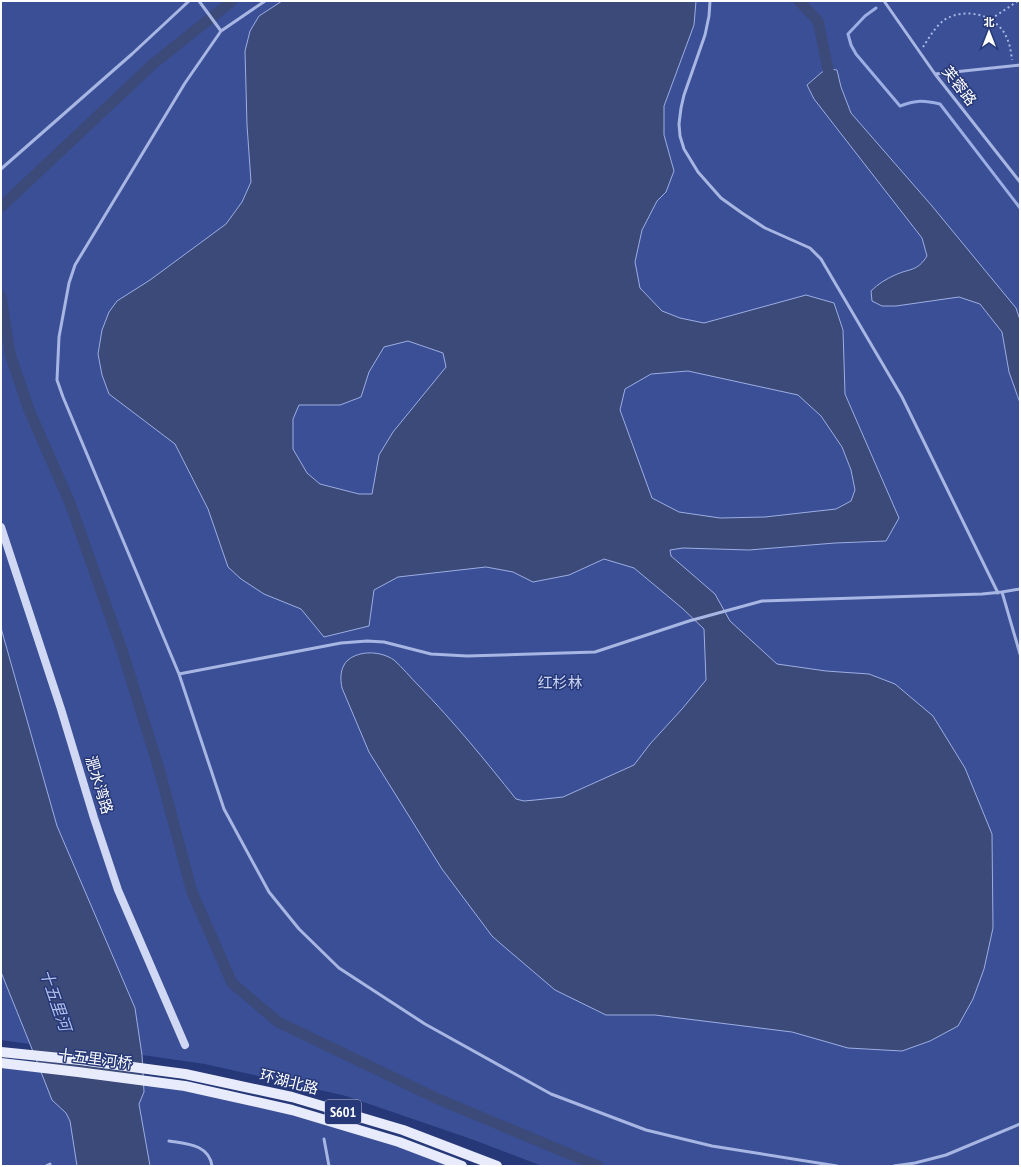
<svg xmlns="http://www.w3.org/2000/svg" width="1021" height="1167" font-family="'PT Sans Narrow','Noto Sans SC',sans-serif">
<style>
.green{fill:#3a4f96}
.water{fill:#3c4a79;stroke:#9daee4;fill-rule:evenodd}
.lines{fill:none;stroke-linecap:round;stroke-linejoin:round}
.stream{stroke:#9daee4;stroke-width:3}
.canal{stroke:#3c4a79;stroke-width:11}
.path{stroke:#a8b6e3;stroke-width:2;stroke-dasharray:2 3;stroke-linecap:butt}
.lane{stroke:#a8b6e3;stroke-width:3}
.secondary{stroke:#d1d8f3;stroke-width:8}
.primary{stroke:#e7ebfc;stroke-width:10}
.labels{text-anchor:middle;stroke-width:3;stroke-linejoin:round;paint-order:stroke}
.shield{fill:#263878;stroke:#bec3d6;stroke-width:1}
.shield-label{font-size:14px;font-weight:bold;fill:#fff}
.street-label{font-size:15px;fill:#fff;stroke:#263878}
.park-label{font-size:15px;fill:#cbd4f3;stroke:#263878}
.water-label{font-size:16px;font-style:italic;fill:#b3c1eb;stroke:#263878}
</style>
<rect width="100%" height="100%" fill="#263878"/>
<path class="green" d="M1,1h1019v1165h-478l-68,-26 -128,-44 -141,-32 -63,-9 -7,-47 -78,-182 -56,-198z
M1,972l29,72 -29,-4z
M1,1063l77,9 214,38 170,56h-461z"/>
<path class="water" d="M282,1h414l-2,24 -30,81v29l10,36 -8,21 -9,9 -15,29 -7,32 5,26 22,23 18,7 24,5 102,-28 28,8 9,27 2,64 54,124 -13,23 -51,2 -86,7 -66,-2 -13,2 1,6 44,38 15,27 47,43 49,7 43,3 26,10 38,32 32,52 27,66 1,94 -9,41 -11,30 -15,27 -28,15 -28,10 -54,-3 -56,-16 -137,-17h-49l-51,-25 -54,-46 -9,-8 -50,-67 -73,-117 -27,-64c-2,-9 -2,-21 6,-28 12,-10 33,-9 46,0 8,7 17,18 25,26 35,36 66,74 97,113l8,2 11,-1 28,-3 71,-32 16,-21 32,-35 24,-29 -2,-51 -22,-21 -48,-40 -30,-9 -35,16 -36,7 -20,-10 -27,-5 -88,10 -24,13 -5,36 -45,11 -23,-28 -37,-15 -23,-15 -13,-12 -20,-58 -33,-65 -66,-50 -7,-19 -4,-21 4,-24 7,-18 8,-11 33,-21 76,-56 16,-22 9,-20 -4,-57 -2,-74 5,-20 9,-15zM408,341l35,12 3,14 -53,65 -14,23 -7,39h-13l-39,-10 -13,-11 -14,-24v-30l6,-14h41l21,-8 8,-25 15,-25zM688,371l110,24 23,21 21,31 9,23 4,20 -4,11 -15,8 -71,8 -45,1 -41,-6 -27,-14 -32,-88 5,-21 26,-15z
M830,69l7,1 4,17 10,26 81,93 84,102 4,12v83l-11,-31 -7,-40 -22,-28 -21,-7 -63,9h-14l-10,-5 -1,-10c7,-7 15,-12 24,-16 15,-7 22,-3 32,-19l-5,-18 -108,-139 -7,-14 15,-13z
M1,628l56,198 78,182 7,47 2,37 -5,12 11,62h-73l-7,-45 -4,-8 -14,-13 -22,-56 -29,-72z"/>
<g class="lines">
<path class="stream" d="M876,8l-11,8 -17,18 3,11 5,9 44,52c17,-6 23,-6 40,-2l80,104"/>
<path class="canal" d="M799,1l19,20 13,63
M1,207l152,-143 79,-63
M1,296l9,58 19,56 41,93 52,147 37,119 33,123 40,91 46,39 160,77 160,67"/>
<path class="path" d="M991,19l27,-18
M923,47c6,-9 12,-20 21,-27 21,-13 51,-6 62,16 4,8 5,16 6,24"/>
<path class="lane" d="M199,1l22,30
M710,1l-1,15 -4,19 -21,60 -3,13 -2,16 1,12 4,13 14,23 23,26 21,15 23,15 45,20 11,11 81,138 96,196
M884,1l51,73 85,108
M935,74l85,-9
M1,169l131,-115 57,-53
M1002,592l18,62
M179,674l-116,-277 -6,-17 2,-43 10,-54 6,-18 110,-182 36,-52 44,-30
M324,1139l5,27
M169,1141c17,3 40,3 43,25
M46,1166l4,-2
M837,1166l-125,-20 -66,-16 -95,-36 -126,-70 -86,-56 -40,-39 -30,-37 -45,-83 -45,-135 162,-31 26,-2 17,1 47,12 36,2 128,-4 94,-31 73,-20 220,-7 20,-2 18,-3
M894,1166l21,-3 31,-8 74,-31"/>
<path class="secondary" d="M1,527l60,182 33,109 24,72 67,155"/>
<path class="primary" d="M1,1052l79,8 105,14 107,23 111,33 94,36
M1,1063l77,9 107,14 107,24 107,32 63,24"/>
</g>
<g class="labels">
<rect class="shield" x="325" y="1100" width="36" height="24" rx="3"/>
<g class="shield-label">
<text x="343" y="1117">S601</text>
</g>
<g class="street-label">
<text transform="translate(959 86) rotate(52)" y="5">芙蓉路</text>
<text transform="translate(99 785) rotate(73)" y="5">淝水湾路</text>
<text transform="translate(95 1059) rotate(7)" y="5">十五里河桥</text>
<text transform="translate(289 1082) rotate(14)" y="5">环湖北路</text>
</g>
<g class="park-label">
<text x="560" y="688">红杉林</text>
</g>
<g class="water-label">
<text transform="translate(56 1000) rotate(71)" y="6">十五里河</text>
</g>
</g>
<rect width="1021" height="1167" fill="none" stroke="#ffffff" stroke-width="4"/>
<g transform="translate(989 32)" stroke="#263878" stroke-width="3" paint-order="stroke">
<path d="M0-3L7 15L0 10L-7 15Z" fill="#ffffff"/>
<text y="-6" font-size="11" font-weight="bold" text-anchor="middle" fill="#ffffff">北</text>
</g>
</svg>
